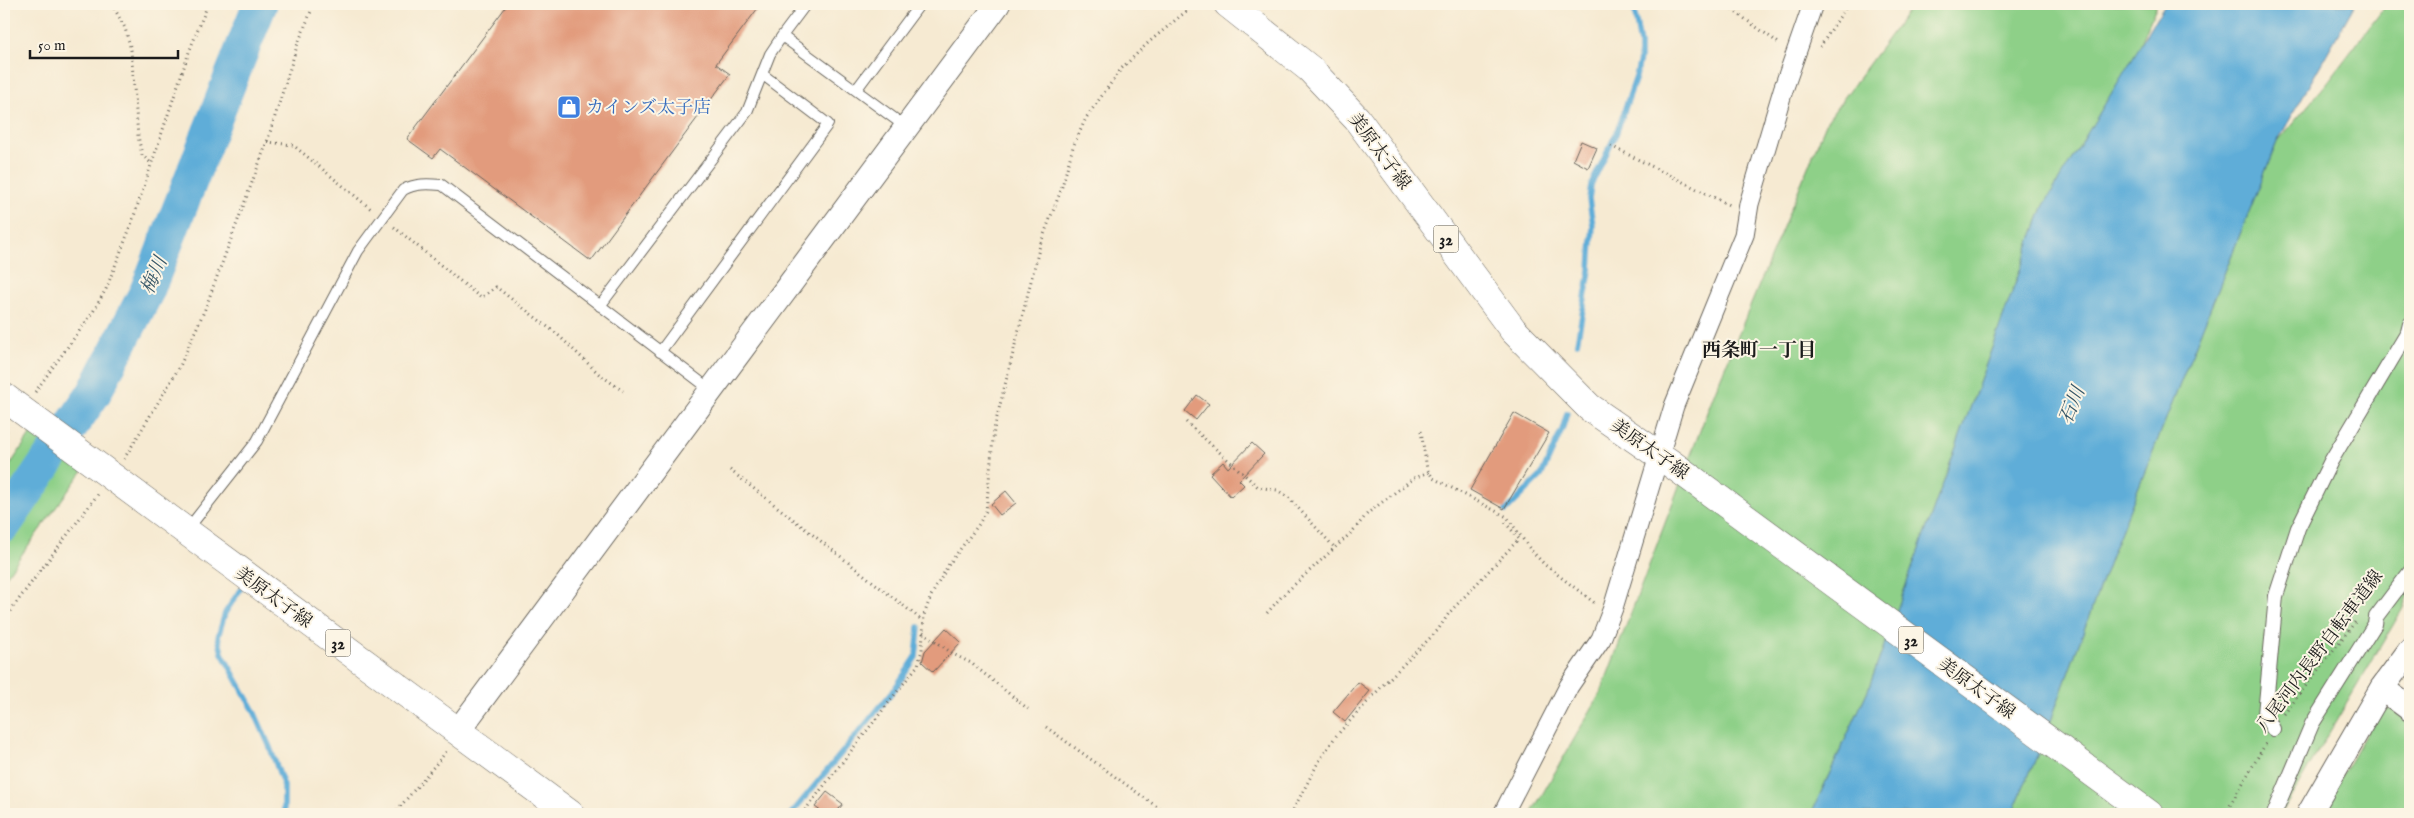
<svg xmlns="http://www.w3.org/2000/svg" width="2414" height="818" font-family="'IM FELL English','Noto Serif JP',serif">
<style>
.green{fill:#8ed088;stroke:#557652}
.water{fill:#5eadd8;stroke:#3d647a}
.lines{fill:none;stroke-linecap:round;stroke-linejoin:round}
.stream{stroke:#5eadd8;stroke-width:5.5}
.river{stroke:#5eadd8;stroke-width:35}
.building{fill:#e29b7d}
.service-casing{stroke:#68645c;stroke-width:12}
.pedestrian-casing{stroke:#68645c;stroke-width:16}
.minor-casing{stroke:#68645c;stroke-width:21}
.tertiary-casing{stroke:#68645c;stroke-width:26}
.primary-casing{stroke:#68645c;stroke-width:29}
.path{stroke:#68645c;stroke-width:3;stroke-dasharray:1 4;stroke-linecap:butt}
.service{stroke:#fff;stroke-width:10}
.pedestrian{stroke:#fff;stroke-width:14}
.minor{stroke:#fff;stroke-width:19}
.tertiary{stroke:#fff;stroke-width:24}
.primary{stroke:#fff;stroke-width:28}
.labels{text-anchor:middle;stroke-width:4;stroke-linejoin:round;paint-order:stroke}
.shield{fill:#fcf5e5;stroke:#5f5d58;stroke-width:1}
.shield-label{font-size:16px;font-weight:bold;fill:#1c1c1c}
.shop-label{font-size:18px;fill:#366cbe;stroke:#fcf5e5;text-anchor:start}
.street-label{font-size:18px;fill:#1c1c1c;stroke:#fcf5e5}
.water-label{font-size:19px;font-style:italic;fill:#365667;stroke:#fcf5e5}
.neighbourhood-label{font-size:19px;font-weight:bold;fill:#1c1c1c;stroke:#fcf5e5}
</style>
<rect width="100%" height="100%" fill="#fcf5e5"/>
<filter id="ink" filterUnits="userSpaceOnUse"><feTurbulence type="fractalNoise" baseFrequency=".02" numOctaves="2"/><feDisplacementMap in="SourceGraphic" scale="10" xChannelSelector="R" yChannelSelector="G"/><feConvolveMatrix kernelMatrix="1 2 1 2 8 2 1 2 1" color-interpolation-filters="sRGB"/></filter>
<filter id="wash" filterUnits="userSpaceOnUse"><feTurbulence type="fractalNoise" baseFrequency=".0096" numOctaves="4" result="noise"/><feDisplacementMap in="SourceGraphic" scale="20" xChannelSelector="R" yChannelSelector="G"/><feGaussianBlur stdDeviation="1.12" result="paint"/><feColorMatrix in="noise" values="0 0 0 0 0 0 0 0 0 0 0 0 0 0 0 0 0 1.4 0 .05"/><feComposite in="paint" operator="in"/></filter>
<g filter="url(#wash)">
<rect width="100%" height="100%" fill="#f6ead2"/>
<path class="green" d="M1913,4h244l-18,44 -96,159 -175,483 -57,124h-280l70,-122 114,-301 112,-270z
M2387,4h23v586l-8,20 -121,204h-269l31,-72 68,-186 166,-414 50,-59z
M32,432l52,37 -80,110v-105z
M2380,709h12l18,13v92h-77l-9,-7z"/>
<path class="water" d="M2165,4h190l-78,138 -166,414 -68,186 -31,72h-201l57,-124 175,-483z"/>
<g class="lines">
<path class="stream" d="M1577,343l13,-73 3,-45 -4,-26 2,-14 25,-51 20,-57 4,-18v-15l-7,-40
M1506,511l35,-35 21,-46 5,-17
M240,590l-15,23 -7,24 4,16 32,58 15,34 15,41v28
M791,814l102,-123 23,-34 3,-30"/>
<path class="river" d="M4,525l90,-132 53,-102 113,-287"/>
</g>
<g id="blocks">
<path class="building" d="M508,4h253l-45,60 14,10 -139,187 -151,-112 -7,9 -26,-19z
M1581,141l16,7 -9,20 -15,-8z
M1197,395l12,9 -13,16 -11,-9z
M1514,413l35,20 -45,76 -34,-19z
M1252,443l12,11 -25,26 5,5 -13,12 -21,-23 13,-12 5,6z
M1006,491l10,12 -16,12 -9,-11z
M946,628l15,14 -28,30 -11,-10 3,-11z
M1358,682l12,9 -25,31 -12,-10z
M827,792l16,12 -8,10h-10l-10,-7z"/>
</g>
</g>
<g filter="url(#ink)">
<use href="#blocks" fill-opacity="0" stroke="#68645c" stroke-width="1"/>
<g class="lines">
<g class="service-casing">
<path id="service" d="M782,36l24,-32
M856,90l64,-86
M600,306l147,-194 23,-58 12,-18 124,91
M660,352l168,-228 -66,-50
M187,530l70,-89 101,-190 45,-61c13,-7 25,-6 39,-5l269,205"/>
</g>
<g class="pedestrian-casing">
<path id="pedestrian" d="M2273,729l-8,-15 11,-118 22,-68 33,-67 77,-129 2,-8
M2274,814l38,-90 63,-100 1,-7 34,-45"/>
</g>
<g class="minor-casing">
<path id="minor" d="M1503,814l66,-128 32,-47 12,-31 61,-202 70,-171 5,-31 34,-114 30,-86"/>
</g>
<g class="tertiary-casing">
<path id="tertiary" d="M2382,688l28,21
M458,731l540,-727
M2309,814l73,-126 28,-38"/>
</g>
<g class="primary-casing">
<path id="primary" d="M1228,4l82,65 47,50 156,211 76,77 84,58 476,349
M4,397l566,417"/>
</g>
<path class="path" d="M112,4l13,24 6,22 7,86 4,19 10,9
M1724,4l56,40
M1820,47l28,-43
M267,142l26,3 78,64
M1611,146l120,60
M394,227l87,71 15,-11 61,47 42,40 24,17
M35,392l58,-80 13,-23 24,-61 59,-176 19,-48
M1186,422l72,65 19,3 11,7 46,50
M1421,431l6,38 6,9 74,39 23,32 15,16 51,39
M4,435l5,-8
M124,459l56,-93 25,-57 62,-167 30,-96 17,-42
M730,470l193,151
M1267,613l15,-17 70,-64 16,-19 46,-35 15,-6
M4,619l94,-125
M923,632l30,22 18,9 57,46
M2284,714l71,-92
M1046,727l121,87
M394,814l53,-63
M802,814l116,-149 4,-15 2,-35 7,-19 18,-32 30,-40 7,-13 8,-82 46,-184 21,-55 12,-43 13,-29 35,-49 28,-27 46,-38
M1291,814l28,-53 17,-25 48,-52 54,-54 11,-17 70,-74 -14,-17
M2225,814l41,-71"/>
<use href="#service" class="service"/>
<use href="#pedestrian" class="pedestrian"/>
<use href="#minor" class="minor"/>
<use href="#tertiary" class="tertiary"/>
<use href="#primary" class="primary"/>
</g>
</g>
<defs>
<g id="shop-square" transform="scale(1.25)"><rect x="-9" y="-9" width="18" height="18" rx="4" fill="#3f7fe0" stroke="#fcf5e5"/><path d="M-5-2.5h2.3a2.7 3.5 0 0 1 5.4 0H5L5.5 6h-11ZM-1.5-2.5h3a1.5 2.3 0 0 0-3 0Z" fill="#fff"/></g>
</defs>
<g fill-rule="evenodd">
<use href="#shop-square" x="569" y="107"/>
</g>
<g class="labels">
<g class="shield">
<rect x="1433.5" y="225.5" width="25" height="27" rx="4"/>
<rect x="1898.5" y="626.5" width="25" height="27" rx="4"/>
<rect x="325.5" y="629.5" width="25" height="27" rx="4"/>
</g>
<g class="shield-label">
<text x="1446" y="245">32</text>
<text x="1911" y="646">32</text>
<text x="338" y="649">32</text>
</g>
<g class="shop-label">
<text x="586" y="113">カインズ太子店</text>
</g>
<g class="street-label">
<text transform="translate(1380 151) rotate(53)" y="6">美原太子線</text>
<text transform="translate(1650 449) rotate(35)" y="6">美原太子線</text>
<text transform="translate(274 597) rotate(36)" y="6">美原太子線</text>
<text transform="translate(2319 651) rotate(-53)" y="6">八尾河内長野自転車道線</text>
<text transform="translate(1977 688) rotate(36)" y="6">美原太子線</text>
</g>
<g class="water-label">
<text transform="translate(153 275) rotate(-67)" y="7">梅川</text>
<text transform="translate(2071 405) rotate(-68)" y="7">石川</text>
</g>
<g class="neighbourhood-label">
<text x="1759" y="356">西条町一丁目</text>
</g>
</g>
<rect width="2414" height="818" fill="none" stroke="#fcf5e5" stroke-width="20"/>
<path d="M30 50v8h148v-8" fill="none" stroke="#1c1c1c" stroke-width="2.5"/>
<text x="38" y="50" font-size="15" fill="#1c1c1c" stroke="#fcf5e5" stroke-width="4" paint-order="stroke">50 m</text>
</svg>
